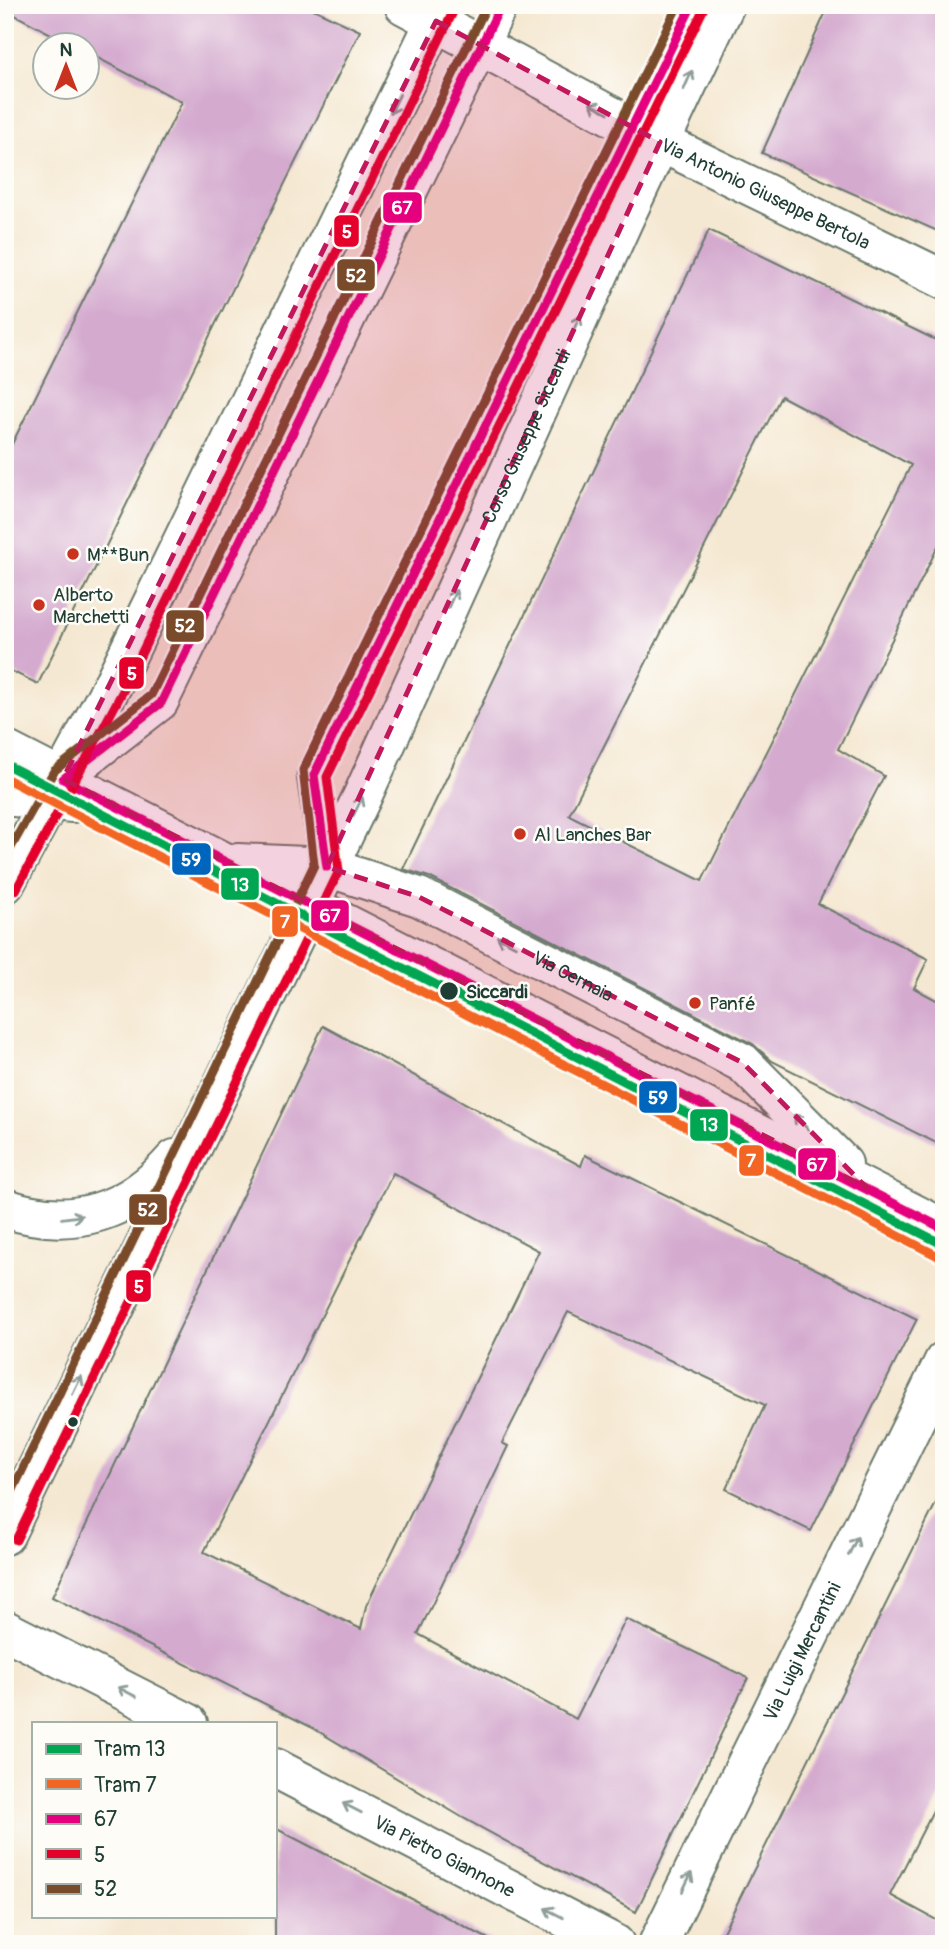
<svg xmlns="http://www.w3.org/2000/svg" width="949" height="1949" font-family="Pangolin,sans-serif">
<style>
.building{fill:#d4aacf;fill-rule:evenodd}
.lines{fill:none;stroke-linecap:round;stroke-linejoin:round}
.service-casing{stroke:#6a796b;stroke-width:37}
.minor-casing{stroke:#6a796b;stroke-width:42}
.tertiary-casing{stroke:#6a796b;stroke-width:42}
.service{stroke:#fff;stroke-width:33}
.minor{stroke:#fff;stroke-width:38}
.tertiary{stroke:#fff;stroke-width:38}
.bus-1-casing{stroke:#fdfcf7;stroke-width:14}
.bus-2-casing{stroke:#fdfcf7;stroke-width:14}
.bus-3-casing{stroke:#fdfcf7;stroke-width:14}
.bus-4-casing{stroke:#fdfcf7;stroke-width:14}
.bus-1{stroke:#e5007d;stroke-width:9}
.bus-2{stroke:#e4002b;stroke-width:9}
.bus-3{stroke:#7a4b2a;stroke-width:9}
.bus-4{stroke:#0065bd;stroke-width:9}
.tram-1-casing{stroke:#fdfcf7;stroke-width:14}
.tram-2-casing{stroke:#fdfcf7;stroke-width:14}
.tram-1{stroke:#00a651;stroke-width:9}
.tram-2{stroke:#f26522;stroke-width:9}
.oneway{stroke:#8f9e9a}
.marked{fill:#c2185b;fill-opacity:0.2;stroke:#c2185b;stroke-width:5;stroke-dasharray:14 9;stroke-linejoin:round}
.poi-dot{fill:#c8321e;stroke:#fdfcf7;stroke-width:2.5}
.stop-dot{fill:#1f3d34;stroke:#fdfcf7;stroke-width:2.5}
.labels{text-anchor:middle;stroke-width:5;stroke-linejoin:round;paint-order:stroke}
.street-label{font-size:19px;fill:#1f3d34;stroke:#fdfcf7}
.poi-label{font-size:19px;fill:#1f3d34;stroke:#fdfcf7;text-anchor:start}
.stop-label{font-size:19px;font-weight:bold;fill:#1f3d34;stroke:#fdfcf7;text-anchor:start}
.line-badge{stroke:#fdfcf7;stroke-width:2.5}
.badge-label{font-size:19px;text-anchor:middle;font-weight:bold;fill:#fff}
</style>
<rect width="100%" height="100%" fill="#fdfcf7"/>
<filter id="ink" filterUnits="userSpaceOnUse"><feTurbulence type="fractalNoise" baseFrequency=".0143" numOctaves="2"/><feDisplacementMap in="SourceGraphic" scale="14" xChannelSelector="R" yChannelSelector="G"/><feConvolveMatrix kernelMatrix="1 2 1 2 8 2 1 2 1" color-interpolation-filters="sRGB"/></filter>
<filter id="wash" filterUnits="userSpaceOnUse"><feTurbulence type="fractalNoise" baseFrequency=".00686" numOctaves="4" result="noise"/><feDisplacementMap in="SourceGraphic" scale="28" xChannelSelector="R" yChannelSelector="G"/><feGaussianBlur stdDeviation="1.57" result="paint"/><feColorMatrix in="noise" values="0 0 0 0 0 0 0 0 0 0 0 0 0 0 0 0 0 1.4 0 .05"/><feComposite in="paint" operator="in"/></filter>
<g filter="url(#wash)">
<rect width="100%" height="100%" fill="#f5e8d2"/>
<g id="blocks">
<path class="building" d="M5,5h300l55,26 -322,653 -33,-16v-210l177,-356 -94,-49v-7h-14l-69,-36z
M829,5h115v229l-182,-81z
M709,230l235,114v190l-106,215 46,27 -66,128 110,55 -14,29 30,16v143l-172,-86 -19,-17 -324,-167 -26,-8zM781,396l130,69 -209,416 -133,-66z
M323,1026l258,140 4,-11 332,164 -106,212 -85,-42 39,-84 -197,-93 -66,131 6,3 -90,188 158,85 50,-100 122,59 -112,234 -171,-93 -154,-92 -259,-130zM393,1173l146,78 -173,355 -5,23 -157,-77z
M944,1487v302l-54,106 54,29v20h-227z
M275,1828l112,58 111,58h-223z"/>
</g>
</g>
<g filter="url(#ink)">
<use href="#blocks" fill-opacity="0" stroke="#6a796b" stroke-width="2"/>
<g class="lines">
<g class="service-casing">
<path id="service" d="M63,779l98,-76 340,-698
M327,867l-13,-92 378,-770"/>
</g>
<g class="minor-casing">
<g id="minor">
<path id="s1" d="M404,5l256,137 284,138"/>
<path d="M5,1630l183,93"/>
<path id="s2" d="M275,1768l340,176"/>
<path id="s3" d="M658,1944l286,-583"/>
</g>
</g>
<g class="tertiary-casing">
<g id="tertiary">
<path d="M5,750l939,479"/>
<path d="M5,796l68,7"/>
<path id="s4" d="M238,863l89,4 92,30 22,11 302,155 100,101"/>
<path d="M5,884l109,-202 329,-677"/>
<path d="M5,1208c68,23 124,4 170,-49"/>
<path id="s5" d="M5,1535l357,-738 262,-578 101,-214"/>
</g>
</g>
<use href="#service" class="service"/>
<use href="#minor" class="minor"/>
<use href="#tertiary" class="tertiary"/>
<g class="bus-1-casing">
<path id="bus-1" d="M63,779l881,450
M63,779l98,-76 340,-698
M327,867l-13,-92 378,-770"/>
</g>
<g class="bus-2-casing">
<path id="bus-2" d="M16,890l109,-203 329,-677
M16,1540l323,-669 -12,-94 376,-767"/>
</g>
<g class="bus-3-casing">
<path id="bus-3" d="M5,858l49,-87 97,-76 336,-690
M5,1506l309,-641 -11,-95 375,-765"/>
</g>
<g class="bus-4-casing">
<path id="bus-4" d="M5,764l933,476"/>
</g>
<use href="#bus-1" class="bus-1"/>
<use href="#bus-2" class="bus-2"/>
<use href="#bus-3" class="bus-3"/>
<use href="#bus-4" class="bus-4"/>
<g class="tram-1-casing">
<path id="tram-1" d="M5,764l939,481"/>
</g>
<g class="tram-2-casing">
<path id="tram-2" d="M5,778l933,478"/>
</g>
<use href="#tram-1" class="tram-1"/>
<use href="#tram-2" class="tram-2"/>
</g>
<defs><path id="oneway-shaft" d="M-6 0H5M1.5-3L5.5 0L1.5 3" fill="none" stroke-width="1.6" stroke-linecap="round" stroke-linejoin="round" transform="scale(1.75)"/></defs>
<g class="oneway">
<use href="#oneway-shaft" transform="translate(688 80) rotate(-66)"/>
<use href="#oneway-shaft" transform="translate(395 104) rotate(116)"/>
<use href="#oneway-shaft" transform="translate(599 108) rotate(-152)"/>
<use href="#oneway-shaft" transform="translate(576 325) rotate(-66)"/>
<use href="#oneway-shaft" transform="translate(452 599) rotate(-66)"/>
<use href="#oneway-shaft" transform="translate(358 806) rotate(-64)"/>
<use href="#oneway-shaft" transform="translate(506 941) rotate(-153)"/>
<use href="#oneway-shaft" transform="translate(801 1122) rotate(-135)"/>
<use href="#oneway-shaft" transform="translate(72 1217) rotate(-8)"/>
<use href="#oneway-shaft" transform="translate(77 1385) rotate(-64)"/>
<use href="#oneway-shaft" transform="translate(853 1546) rotate(-64)"/>
<use href="#oneway-shaft" transform="translate(127 1692) rotate(-153)"/>
<use href="#oneway-shaft" transform="translate(352 1808) rotate(-153)"/>
<use href="#oneway-shaft" transform="translate(687 1882) rotate(-64)"/>
<use href="#oneway-shaft" transform="translate(554 1913) rotate(-153)"/>
</g>
</g>
<path class="marked" d="M436,21l224,121 -333,725 92,30 324,166 124,125 -804,-409z"/>
<g class="poi-dot">
<circle cx="73" cy="554" r="7"/>
<circle cx="39" cy="605" r="7"/>
<circle cx="520" cy="834" r="7"/>
<circle cx="695" cy="1003" r="7"/>
</g>
<g class="stop-dot">
<circle cx="449" cy="991" r="10"/>
<circle cx="73" cy="1422" r="6"/>
</g>
<g class="labels">
<g class="street-label">
<text dy="7" stroke="none"><textPath href="#s1" startOffset="408">Via Antonio Giuseppe Bertola</textPath></text>
<text dy="7" stroke="none"><textPath href="#s5" startOffset="1216">Corso Giuseppe Siccardi</textPath></text>
<text dy="7" stroke="none"><textPath href="#s4" startOffset="359">Via Cernaia</textPath></text>
<text dy="7" stroke="none"><textPath href="#s3" startOffset="326">Via Luigi Mercantini</textPath></text>
<text dy="7" stroke="none"><textPath href="#s2" startOffset="191">Via Pietro Giannone</textPath></text>
</g>
<g class="poi-label">
<text x="87" y="561">M**Bun</text>
<text x="53" y="601">Alberto<tspan x="53" dy="22">Marchetti</tspan></text>
<text x="534" y="841">Al Lanches Bar</text>
<text x="709" y="1010">Panfé</text>
</g>
<g class="stop-label">
<text x="466" y="998">Siccardi</text>
</g>
</g>
<g class="line-badge">
<rect x="382" y="191" width="41" height="33" rx="7" fill="#e5007d"/>
<rect x="333" y="214" width="27" height="34" rx="7" fill="#e4002b"/>
<rect x="336" y="258" width="40" height="34" rx="7" fill="#7a4b2a"/>
<rect x="165" y="609" width="40" height="34" rx="7" fill="#7a4b2a"/>
<rect x="118" y="656" width="27" height="34" rx="7" fill="#e4002b"/>
<rect x="171" y="842" width="41" height="34" rx="7" fill="#0065bd"/>
<rect x="220" y="867" width="40" height="34" rx="7" fill="#00a651"/>
<rect x="310" y="899" width="40" height="33" rx="7" fill="#e5007d"/>
<rect x="271" y="905" width="28" height="33" rx="7" fill="#f26522"/>
<rect x="638" y="1080" width="40" height="34" rx="7" fill="#0065bd"/>
<rect x="689" y="1108" width="40" height="34" rx="7" fill="#00a651"/>
<rect x="738" y="1144" width="27" height="33" rx="7" fill="#f26522"/>
<rect x="797" y="1147" width="40" height="34" rx="7" fill="#e5007d"/>
<rect x="128" y="1193" width="40" height="33" rx="7" fill="#7a4b2a"/>
<rect x="125" y="1269" width="27" height="34" rx="7" fill="#e4002b"/>
</g>
<g class="badge-label">
<text x="402" y="214">67</text>
<text x="347" y="238">5</text>
<text x="356" y="282">52</text>
<text x="185" y="632">52</text>
<text x="132" y="680">5</text>
<text x="191" y="866">59</text>
<text x="240" y="891">13</text>
<text x="330" y="922">67</text>
<text x="285" y="928">7</text>
<text x="658" y="1104">59</text>
<text x="709" y="1131">13</text>
<text x="751" y="1167">7</text>
<text x="817" y="1171">67</text>
<text x="148" y="1216">52</text>
<text x="139" y="1293">5</text>
</g>
<rect width="949" height="1949" fill="none" stroke="#fdfcf7" stroke-width="28"/>
<rect x="32" y="1722" width="245" height="196" fill="#fdfcf7" stroke="#a4b0a9" stroke-width="2"/>
<rect x="46" y="1744" width="35" height="10" fill="#00a651" stroke="#a4b0a9" stroke-width="2"/>
<text x="94" y="1756" font-size="21" fill="#1f3d34">Tram 13</text>
<rect x="46" y="1779" width="35" height="10" fill="#f26522" stroke="#a4b0a9" stroke-width="2"/>
<text x="94" y="1792" font-size="21" fill="#1f3d34">Tram 7</text>
<rect x="46" y="1814" width="35" height="10" fill="#e5007d" stroke="#a4b0a9" stroke-width="2"/>
<text x="94" y="1826" font-size="21" fill="#1f3d34">67</text>
<rect x="46" y="1849" width="35" height="10" fill="#e4002b" stroke="#a4b0a9" stroke-width="2"/>
<text x="94" y="1862" font-size="21" fill="#1f3d34">5</text>
<rect x="46" y="1884" width="35" height="10" fill="#7a4b2a" stroke="#a4b0a9" stroke-width="2"/>
<text x="94" y="1896" font-size="21" fill="#1f3d34">52</text>
<g transform="translate(66 66)"><circle r="33" fill="#fdfcf7" stroke="#a4b0a9" stroke-width="2"/>
<path d="M0-5L12 26L0 18L-12 26Z" fill="#c8321e"/>
<text y="-10" font-size="19" font-weight="bold" text-anchor="middle" fill="#1f3d34">N</text>
</g>
</svg>
